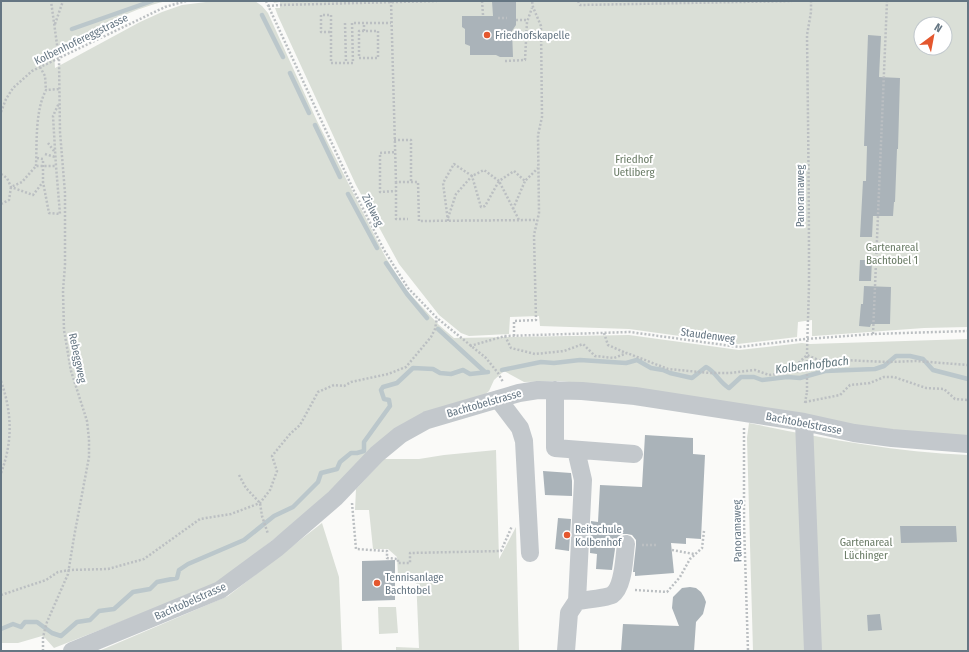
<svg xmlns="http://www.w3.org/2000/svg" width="969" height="652" font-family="'Fira Sans Condensed',sans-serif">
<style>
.green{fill:#dadfd7;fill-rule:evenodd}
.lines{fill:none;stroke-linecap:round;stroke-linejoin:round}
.stream{stroke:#bbc7cb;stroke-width:4.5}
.building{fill:#aab3b9}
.path{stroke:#bbbfc2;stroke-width:2.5;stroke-dasharray:2 2;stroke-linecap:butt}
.minor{stroke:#c3c8cc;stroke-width:18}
.path-bridge{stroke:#bbbfc2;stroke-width:2.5;stroke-dasharray:2 2;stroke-linecap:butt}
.poi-dot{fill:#e4572e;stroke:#fff;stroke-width:1.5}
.labels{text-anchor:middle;stroke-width:4;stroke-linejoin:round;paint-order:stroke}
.poi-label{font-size:11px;fill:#657683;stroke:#fff;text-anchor:start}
.street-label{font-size:11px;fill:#657683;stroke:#fff}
.park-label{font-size:11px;fill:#687a64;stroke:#fff}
.water-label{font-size:12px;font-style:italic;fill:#60757c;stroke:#fff}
</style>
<rect width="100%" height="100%" fill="#fafaf8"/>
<path class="green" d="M1,1h166c-42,9 -77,32 -113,52l1,15 85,-46 22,-10 20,-7 32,-4h41l7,5 6,7 49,108 69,137 21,33 32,34 15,13 175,-3 110,15 63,-7 8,1 158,-5v99l-70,-6 -268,-43 -70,-8 -36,1 -20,-11 -10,9 -5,11 -6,5 -57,17 -95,81 -114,90 -163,64 -9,-10 -3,-2 -24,7h-17z
M273,1h695v326l-44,1 -110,8h-2v-16l-14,2 -1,15 -59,7 -109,-15 -89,-3 -1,-10 -29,1 -1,17 -40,2 -8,-3 -22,-18 -40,-51 -43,-79 -78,-169 -3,-8h5v-6l-6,1zM921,24h24v24h-24z
M749,423c73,15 145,29 219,32v196h-215l-6,-213z
M496,450l3,109 17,-32 3,124h-123v-4l23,1 -3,-72h-18l-1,-19 -9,-8h-15l-4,-39h-14l1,-21 28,-30h35l25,-4z
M322,523l17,54 3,74h-243l129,-55z
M378,607h18l2,26 -19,1z"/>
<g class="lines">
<path class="stream" d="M262,15l21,42
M72,29l80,-28
M290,73l19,40
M315,125l25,52
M348,194l29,54
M386,263l21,31 20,24
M438,329l47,43
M502,370l39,-8 13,1 26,-3 46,3 11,-3 14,8 12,2 7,3 22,5 14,-11c10,5 13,15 23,21l12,-11h13l8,3 25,-3 13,1 25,-7 50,-2 9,-3 12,-10h14l13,3 10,11 35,9
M1,629l12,-5 8,3 4,-5h12l15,11 9,3 16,-14 13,-2 9,-9 15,-2 19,-17 17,-3 7,-7 20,-4 2,-8 9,-6 56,-24 30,-24 19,-9 25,-25 3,-9 16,-4 3,-7 11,-9h6l7,-2v-9l26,-36 -1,-6 -5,-1 -3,-9 2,-3 14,-4 16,-15 20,1 7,4 11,1 12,-4 7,4 18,-2"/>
</g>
<path class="building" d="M492,1h24v24l-4,6 1,26h-13l-4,-2h-26v-9l-5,-2v-15l-3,-2v-11h31z
M868,35l13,1 -2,41 21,1 -2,71h-1l-2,53h-1l-1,14h-20l-1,21h-12l3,-56h3l1,-35h-3z
M860,260h12l-1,21h-12z
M864,286l27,1 -1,37h-19l-1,3 -11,-1 2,-22h2z
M645,435l48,3v16l12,1 -4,84 -15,-1v6l-15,-1 3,30 -39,3v-4h-2l3,-27v-5l-4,-5 -5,-1h-5l-4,3 -2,5 -4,28 -16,-1 1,-15 -7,-1 1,-32 7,1 2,-37 42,2z
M543,471l28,2 1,8v15l-27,-1z
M558,518l13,1 -2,32 -14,-2z
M900,526h56l1,16 -56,1z
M395,560v40l-33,1v-40z
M690,587l6,1 5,4 3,5 2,5 -3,12 -7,8 -2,29h-73l2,-27 56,2 -7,-18 1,-11 9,-9z
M880,614l2,16 -14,1 -1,-16z"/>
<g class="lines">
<path class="path" d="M266,1l87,188 31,61 24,38 29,30 49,40 12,15 5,9
M391,1l5,181h22l1,39 117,-1
M482,1l1,14
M578,1l2,4 212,-4
M268,6l12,-1 157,-4
M498,18h9
M516,20h12
M345,23l1,40
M55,24l8,-23
M364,31h-5v27h19v-27h-14v-8
M330,32h-9v-17h10v48h22l-1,-40h39
M505,61l20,-1 2,-38 5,-14
M40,67l5,9 1,14
M1,112l5,-13 7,-11 19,-17 133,-64 21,-6
M394,140h17v42
M48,143l6,8
M394,152l-14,1v39l16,-1
M45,154l10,3
M37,158l6,1v23
M36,166c1,-24 -1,-55 10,-76l13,-1
M1,174l6,4 4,9 22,8 10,-13 6,31 11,1 -4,-48
M396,182v37h12
M1,204l8,-4 2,-13 11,-5 14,-16h20l-3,-50 6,-13
M513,209l12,-28
M448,218l8,-24 16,-18 9,31 4,-1 14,-25 20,39
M448,221l-5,-38 11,-19 18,12 12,-6 15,11 15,-10 11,10 13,-13
M604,333l4,12 18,8
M873,334l14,-333
M505,336l6,12 24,6 29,-3 19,-7 12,12 19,2 13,-5 41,16 42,4h20l25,-3 14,5 44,-6 11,-7 18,-2 47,2 27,-1 52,4
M514,336v-15l22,-1 -2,-85 5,-22 -1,-78 4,-18 -1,-91 -8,-19 -1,-6
M470,346l35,-10 125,-4 109,15 67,-8 67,-5 95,-3
M807,362c0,-29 2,-57 2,-86 0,-80 -1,-160 -2,-241l4,-23v-11
M790,371l17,-16 16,7
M1,381c11,32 12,60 0,92
M805,402l35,-7 10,-10 20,-2 14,-6h10l32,11 18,1 11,10 13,1
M805,403l2,-11
M744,428v96l4,127
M239,475l7,13 14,15 2,13 6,18
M352,503l4,46 31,2v7l11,1v4h12v-10l91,-2 11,-25
M642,545h14
M672,550l22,4
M635,590l32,2 13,-15 10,-18 12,-11 2,-17
M1,595l45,-15 12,-8 11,-2 39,-1 36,-10 56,-40 31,-5 29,-11 10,-13 7,-19 -5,-15 18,-22 10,-9 18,-33 16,-7 10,1 7,-4 37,-8 18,-7 25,-30 4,-8 2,-11
M43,651v-14l4,-15 21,-48 6,-37 15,-80v-18l-2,-18 -16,-50 -7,-41 -1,-39 2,-26v-72l-5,-61 -1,-73 -8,-58"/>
<path class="minor" d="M555,390v58l79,6
M498,399l22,29 4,13 6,112
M804,422l9,229
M576,450l7,30 -6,121c8,-1 29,-3 35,-6 12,-8 12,-38 14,-51
M72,651l148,-61 57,-42 58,-50 42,-44 23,-19 27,-15 92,-27 19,-3 44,1 53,5 169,26 50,11 38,5 76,6
M566,651l3,-38 8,-12"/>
<path class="path-bridge" d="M807,392v-30"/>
</g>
<g class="poi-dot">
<circle cx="487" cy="35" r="4"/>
<circle cx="567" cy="535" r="4"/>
<circle cx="377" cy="583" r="4"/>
</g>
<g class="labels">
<g class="poi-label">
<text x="495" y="39">Friedhofskapelle</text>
<text x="575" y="533">Reitschule<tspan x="575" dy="13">Kolbenhof</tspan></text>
<text x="385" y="581">Tennisanlage<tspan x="385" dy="13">Bachtobel</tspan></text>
</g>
<g class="street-label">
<text transform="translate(81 39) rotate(-26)" y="4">Kolbenhofereggstrasse</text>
<text transform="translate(800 196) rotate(-90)" y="4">Panoramaweg</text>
<text transform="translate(373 210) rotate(63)" y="4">Zielweg</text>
<text transform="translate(708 335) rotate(8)" y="4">Staudenweg</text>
<text transform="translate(78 358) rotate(78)" y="4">Rebeggweg</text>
<text transform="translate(484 403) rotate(-16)" y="4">Bachtobelstrasse</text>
<text transform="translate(804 423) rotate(11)" y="4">Bachtobelstrasse</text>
<text transform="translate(737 531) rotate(-91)" y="4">Panoramaweg</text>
<text transform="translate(190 601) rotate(-24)" y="4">Bachtobelstrasse</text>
</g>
<g class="park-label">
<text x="634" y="163">Friedhof<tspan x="634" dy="13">Uetliberg</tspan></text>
<text x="892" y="251">Gartenareal<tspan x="892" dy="13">Bachtobel 1</tspan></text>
<text x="866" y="546">Gartenareal<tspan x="866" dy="13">Lüchinger</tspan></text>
</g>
<g class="water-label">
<text transform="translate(812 365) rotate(-7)" y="4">Kolbenhofbach</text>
</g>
</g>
<rect width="969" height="652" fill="none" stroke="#657683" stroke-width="4"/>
<g transform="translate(933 36) rotate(32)"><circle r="19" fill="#ffffff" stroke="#c1c8cd"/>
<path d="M0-3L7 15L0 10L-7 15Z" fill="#e4572e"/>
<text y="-6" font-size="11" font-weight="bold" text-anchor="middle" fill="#657683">N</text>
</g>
</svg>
